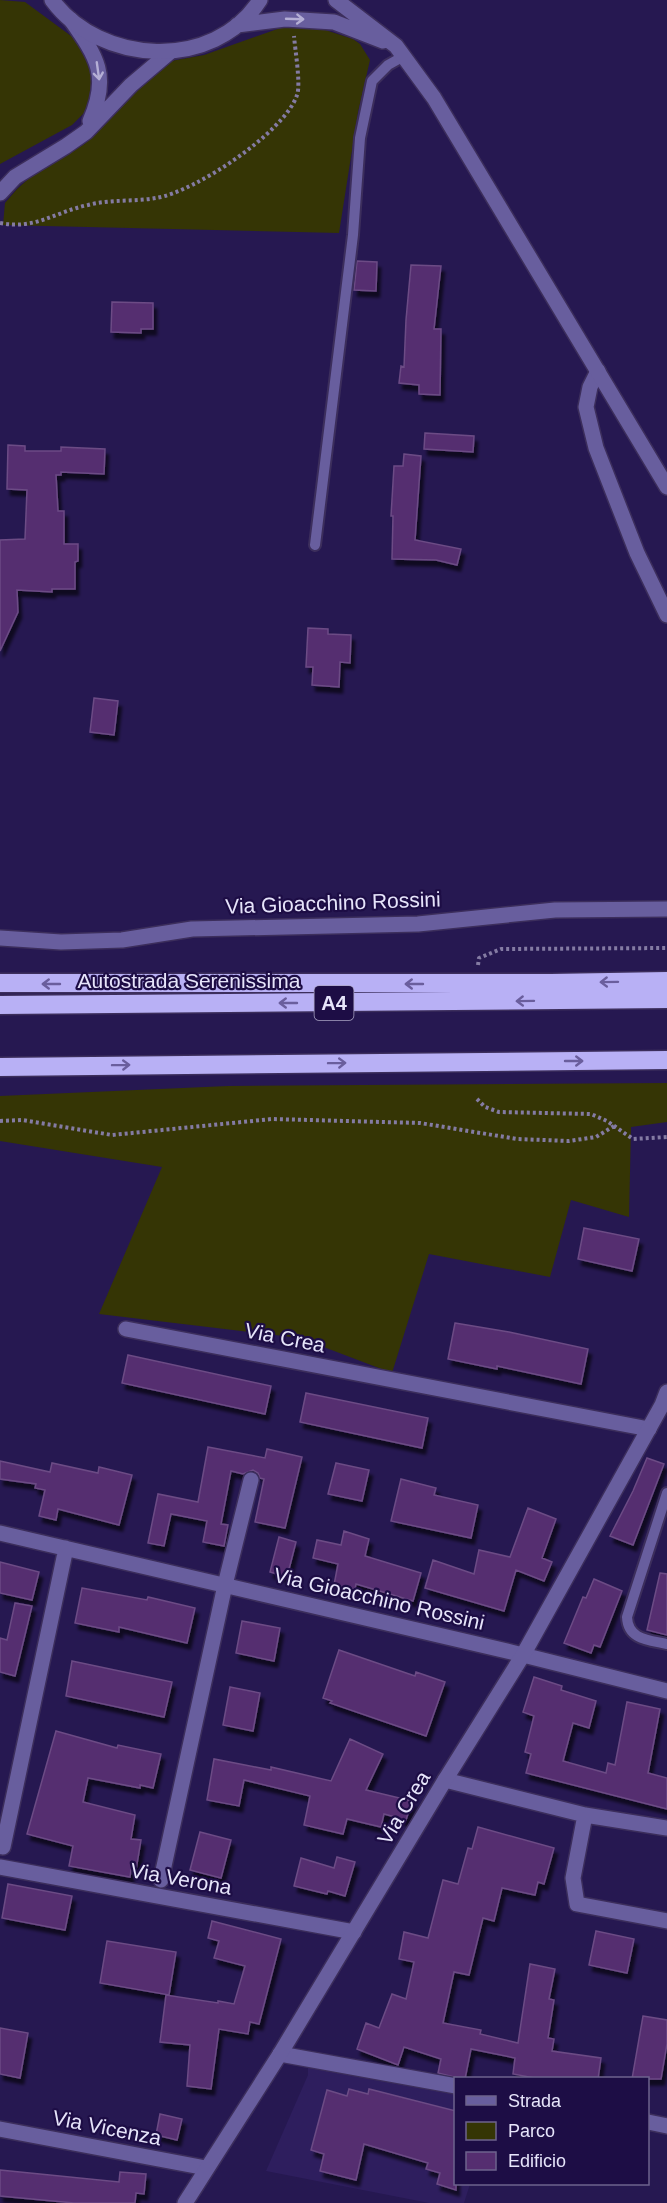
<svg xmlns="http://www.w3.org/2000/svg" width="667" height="2203" font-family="Arial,sans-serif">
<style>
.built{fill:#2e1e5e}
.green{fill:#353505}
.building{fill:#552e70;stroke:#6c4b85;stroke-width:1.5;filter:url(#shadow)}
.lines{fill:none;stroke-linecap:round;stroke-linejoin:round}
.lane-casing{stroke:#3c2e5c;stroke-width:14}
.street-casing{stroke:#3c2e5c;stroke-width:18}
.secondary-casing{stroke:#3c2e5c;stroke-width:18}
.highway-casing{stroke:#3c2e5c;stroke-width:21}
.path{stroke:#847ba3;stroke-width:4;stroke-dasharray:3 3;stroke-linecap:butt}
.lane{stroke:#685e9e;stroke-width:10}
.street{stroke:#685e9e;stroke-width:15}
.secondary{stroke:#685e9e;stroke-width:15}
.highway{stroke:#b8b0f5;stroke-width:18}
.oneway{stroke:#b4aed5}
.oneway2{stroke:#6a5e9d}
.labels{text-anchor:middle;stroke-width:4.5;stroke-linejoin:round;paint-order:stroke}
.shield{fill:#1d0d45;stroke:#aaa4c4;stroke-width:1.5}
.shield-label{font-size:20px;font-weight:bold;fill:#e6e4fa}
.street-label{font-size:21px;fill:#e6e4fa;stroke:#1d0d45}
</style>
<defs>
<filter id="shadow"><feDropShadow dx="3.5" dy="6" stdDeviation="1.5" flood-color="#0009"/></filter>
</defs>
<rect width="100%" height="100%" fill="#261851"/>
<path class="built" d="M308,2061l147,24 1,99h14l-6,19h-35l-163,-32 42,-96z"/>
<path class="green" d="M0,0l25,2 57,42 11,19v36l-8,13 -13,13 -72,39z
M286,26h27l40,13 7,5 10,16 -12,52 -19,121 -336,-8 2,-22 12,-14 18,-16 48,-28 13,-11 30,-41 45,-32 33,-6z
M667,1083v39l-36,5 -2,90 -58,-17 -21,77 -121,-23 -37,119 -92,-35 -201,-24 63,-147 -162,-26v-45l228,-10z"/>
<path class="building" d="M357,261l20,1 -1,29 -22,-1z
M411,265l30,1 -7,63h7l-1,66 -21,-1v-9l-20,-2 2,-17 3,1 2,-47z
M112,302l41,1v26h-12v4l-30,-1z
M425,433l49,3 -1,16 -49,-3z
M8,445l17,1v5h36v-4l44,2 -1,25 -43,-2v3h-5l2,36h6v33h14v17l-3,1v27h-23v3l-35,-2 1,22 -18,39v-111l25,-1 2,-49 -20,-1z
M404,454l17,2 -6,84 46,9 -4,16 -21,-5 -44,-1 1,-43h-2l3,-50h9z
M308,628l20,1v5l23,1 -1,28 -10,-1 -1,25 -27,-2 1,-18h-7z
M94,698l24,3 -4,34 -24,-3z
M584,1228l55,11 -7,32 -54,-12z
M455,1323l54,9 79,17 -7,35 -84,-18v3l-49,-10z
M128,1355l143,31 -6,28 -143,-31z
M306,1393l122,25 -6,30 -122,-26z
M208,1447l57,11 2,-9 35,8 -17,71 -30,-6 9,-43 -4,-1 -2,-5 -5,-3 -10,4 -12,-3 -10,53 7,1 -4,21 -21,-4 4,-21 -36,-7 -7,32 -16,-3 10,-49 40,8z
M647,1458l17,6 -31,81 -23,-9 23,-45z
M0,1461l50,11 2,-9 46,10 1,-6 33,8 -13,50 -61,-16 -2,11 -17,-4 6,-26 -10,-2 1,-4 -36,-5z
M336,1463l33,7 -7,31 -34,-7z
M401,1479l35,9 -2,7 44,10 -7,33 -80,-17z
M528,1508l28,11 -14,39 10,4 -8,19 -28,-11 -12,41 -79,-23 8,-28 41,14 5,-24 31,7z
M344,1531l25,8 -4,17 56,17 -8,28 -57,-17 -1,5 -21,-4 4,-21 -25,-6 4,-18 24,5z
M279,1537l17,5 -9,35 -17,-5z
M0,1562l39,10 -7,28 -32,-7z
M660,1573l7,1v61l-20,-5z
M594,1579l28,12 -22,56 -6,-2 -3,8 -27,-10 19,-46 3,1z
M82,1588l65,12 1,-3 47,11 -8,35 -68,-16v5l-44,-9z
M15,1603l17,3 -17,70 -15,-4v-34l7,2z
M242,1621l38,7 -6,33 -38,-8z
M339,1650l76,26 1,-4 29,10 -19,54 -96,-33 2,-2 -9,-3z
M72,1661l100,21 -8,35 -98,-21z
M534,1677l28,9 -1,4 35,11 -7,27 -16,-5 -10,38 43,12 2,-10 7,2 12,-63 33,7 -12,64 19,5v31l-141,-36 5,-19 -6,-2 9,-36 -11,-4z
M230,1687l30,6 -7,38 -30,-6z
M56,1731l61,17 1,-3 43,9 -8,34 -13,-3v3l-52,-10 -5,24 52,13 -4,24 10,1 -5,30h-5l-1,7 -61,-11 4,-20 -46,-12z
M350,1739l33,15 -17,36 46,11 -6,19 -22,-6 -3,13 -34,-8 -4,15 -39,-9 6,-29 -66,-16 -5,26 -32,-6 7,-41 57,11v-3l60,14z
M478,1827l76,21 -10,36 -6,-2 -3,13 -33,-7 -8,33 -11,-3 -14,57 -15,-3 -11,51 38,7 -1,4 38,9 12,-79 25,5 -6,30 5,1 -6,38 6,1 -2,12 49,7 -3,21h-58l-27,-5 2,-16 -44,-9 -6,30h-3l-24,-6 3,-14 -37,-12 -6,18 -41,-16 9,-26 13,5 13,-34 14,5 8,-37 -15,-3 5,-27 24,6 15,-58 15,4 10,-36 4,1z
M200,1832l31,8 -10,38 -31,-8z
M337,1857l18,5 -10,34 -17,-5 -1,3 -33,-8 7,-28 33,10z
M8,1884l64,12 -7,34 -63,-12z
M212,1921l69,18 -22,85 -9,-2 -2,12 -29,-5 -8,60 -24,-3 3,-41 -30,-3 6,-47 52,8v-2l16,3 11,-38 -31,-8 5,-17 -11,-3z
M596,1931l38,8 -7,34 -38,-8z
M107,1941l69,11 -7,43 -69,-12z
M643,2016l24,4v24l-6,35h-29z
M0,2028l28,5 -8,45 -20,-4z
M349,2089l19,5 1,-5 87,22v79l-19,-6 3,-11 -14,-4 2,-6 -64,-19 -8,36 -36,-9 4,-17 -13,-4 16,-60 20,6z
M160,2114l22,5 -5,21 -21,-5z
M0,2170l119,12 1,-10 26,2 -2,20 -8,-1 -1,10h-61l-74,-7z"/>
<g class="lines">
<g class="lane-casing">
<path id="lane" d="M315,545l38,-310 7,-97 12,-57 16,-16 16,-9
M667,1493l-40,124c1,23 22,23 40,27"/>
</g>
<g class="street-casing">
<path id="street" d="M71,20c26,37 39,56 19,101
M0,193l15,-16 51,-31 20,-14 45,-47 39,-33
M598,371l-8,16 -4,20 10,41 41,105 30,62
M0,938l61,4 61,-2 70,-11 226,-5 137,-14 112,-1
M126,1329l523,100
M0,1533l511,119 156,39
M445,1780l140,35 82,13
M585,1815l-12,63 4,26 90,17
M3,1847l63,-299
M0,1867l354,65
M161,1880l64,-295 26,-105
M280,2054l176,32
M648,2122l19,4
M0,2129l206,39"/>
</g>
<g class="secondary-casing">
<path id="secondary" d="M52,0c48,65 162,72 208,0
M336,0l60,46 38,52 233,389
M237,25l48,-6 49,3 49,19
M185,2203l95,-149 165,-274 78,-125 139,-250 5,-13"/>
</g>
<g class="highway-casing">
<path id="highway" d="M0,983h551l116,-2
M0,1005l667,-6
M0,1067l667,-7"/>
</g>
<path class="path" d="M0,223c35,7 55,-11 88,-18 23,-6 46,-3 68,-7 39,-6 129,-66 141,-103 4,-10 -2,-46 -3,-59
M478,965l1,-7 22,-9 166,-1
M477,1099l8,8 14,5 92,2 16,7 26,18 34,-2
M0,1121l22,-1 90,15 160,-16 148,4 97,16 52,2 27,-4 18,-11"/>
<use href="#lane" class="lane"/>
<use href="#street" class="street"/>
<use href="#secondary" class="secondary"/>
<use href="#highway" class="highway"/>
</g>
<defs><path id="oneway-shaft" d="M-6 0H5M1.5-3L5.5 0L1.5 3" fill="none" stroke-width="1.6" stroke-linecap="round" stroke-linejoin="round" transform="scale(1.5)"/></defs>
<g class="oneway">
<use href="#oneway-shaft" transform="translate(295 19) rotate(2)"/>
<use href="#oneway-shaft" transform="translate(98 71) rotate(82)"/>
</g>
<g class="oneway2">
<use href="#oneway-shaft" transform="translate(609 982) rotate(179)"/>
<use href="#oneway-shaft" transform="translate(51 984) rotate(180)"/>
<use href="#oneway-shaft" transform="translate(414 984) rotate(180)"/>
<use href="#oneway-shaft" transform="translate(525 1001) rotate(179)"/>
<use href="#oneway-shaft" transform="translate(288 1003) rotate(180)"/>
<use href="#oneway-shaft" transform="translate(574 1061)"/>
<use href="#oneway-shaft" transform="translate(337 1063) rotate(-1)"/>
<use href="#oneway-shaft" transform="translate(121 1065) rotate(-1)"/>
</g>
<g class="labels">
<rect class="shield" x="314.5" y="986" width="39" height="34" rx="4.5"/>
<g class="shield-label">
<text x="334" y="1010">A4</text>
</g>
<g class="street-label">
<text transform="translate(333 903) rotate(-2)" y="7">Via Gioacchino Rossini</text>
<text x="189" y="988">Autostrada Serenissima</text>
<text transform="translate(285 1338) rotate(11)" y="7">Via Crea</text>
<text transform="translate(379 1599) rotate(13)" y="7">Via Gioacchino Rossini</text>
<text transform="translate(404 1808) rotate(-59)" y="7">Via Crea</text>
<text transform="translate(181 1879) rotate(10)" y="7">Via Verona</text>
<text transform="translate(107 2128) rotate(11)" y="7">Via Vicenza</text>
</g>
</g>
<rect x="454" y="2077" width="195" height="108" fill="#1d0d45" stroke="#6d638d" stroke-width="1.5"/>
<rect x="466" y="2096" width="30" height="9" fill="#685e9e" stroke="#6d638d" stroke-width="1.5"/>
<text x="508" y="2107" font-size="18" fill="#e6e4fa">Strada</text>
<rect x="466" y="2122" width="30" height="18" fill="#353505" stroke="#6d638d" stroke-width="1.5"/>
<text x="508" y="2137" font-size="18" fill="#e6e4fa">Parco</text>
<rect x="466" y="2152" width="30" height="18" fill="#552e70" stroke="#6d638d" stroke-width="1.5"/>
<text x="508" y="2167" font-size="18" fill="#e6e4fa">Edificio</text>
</svg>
